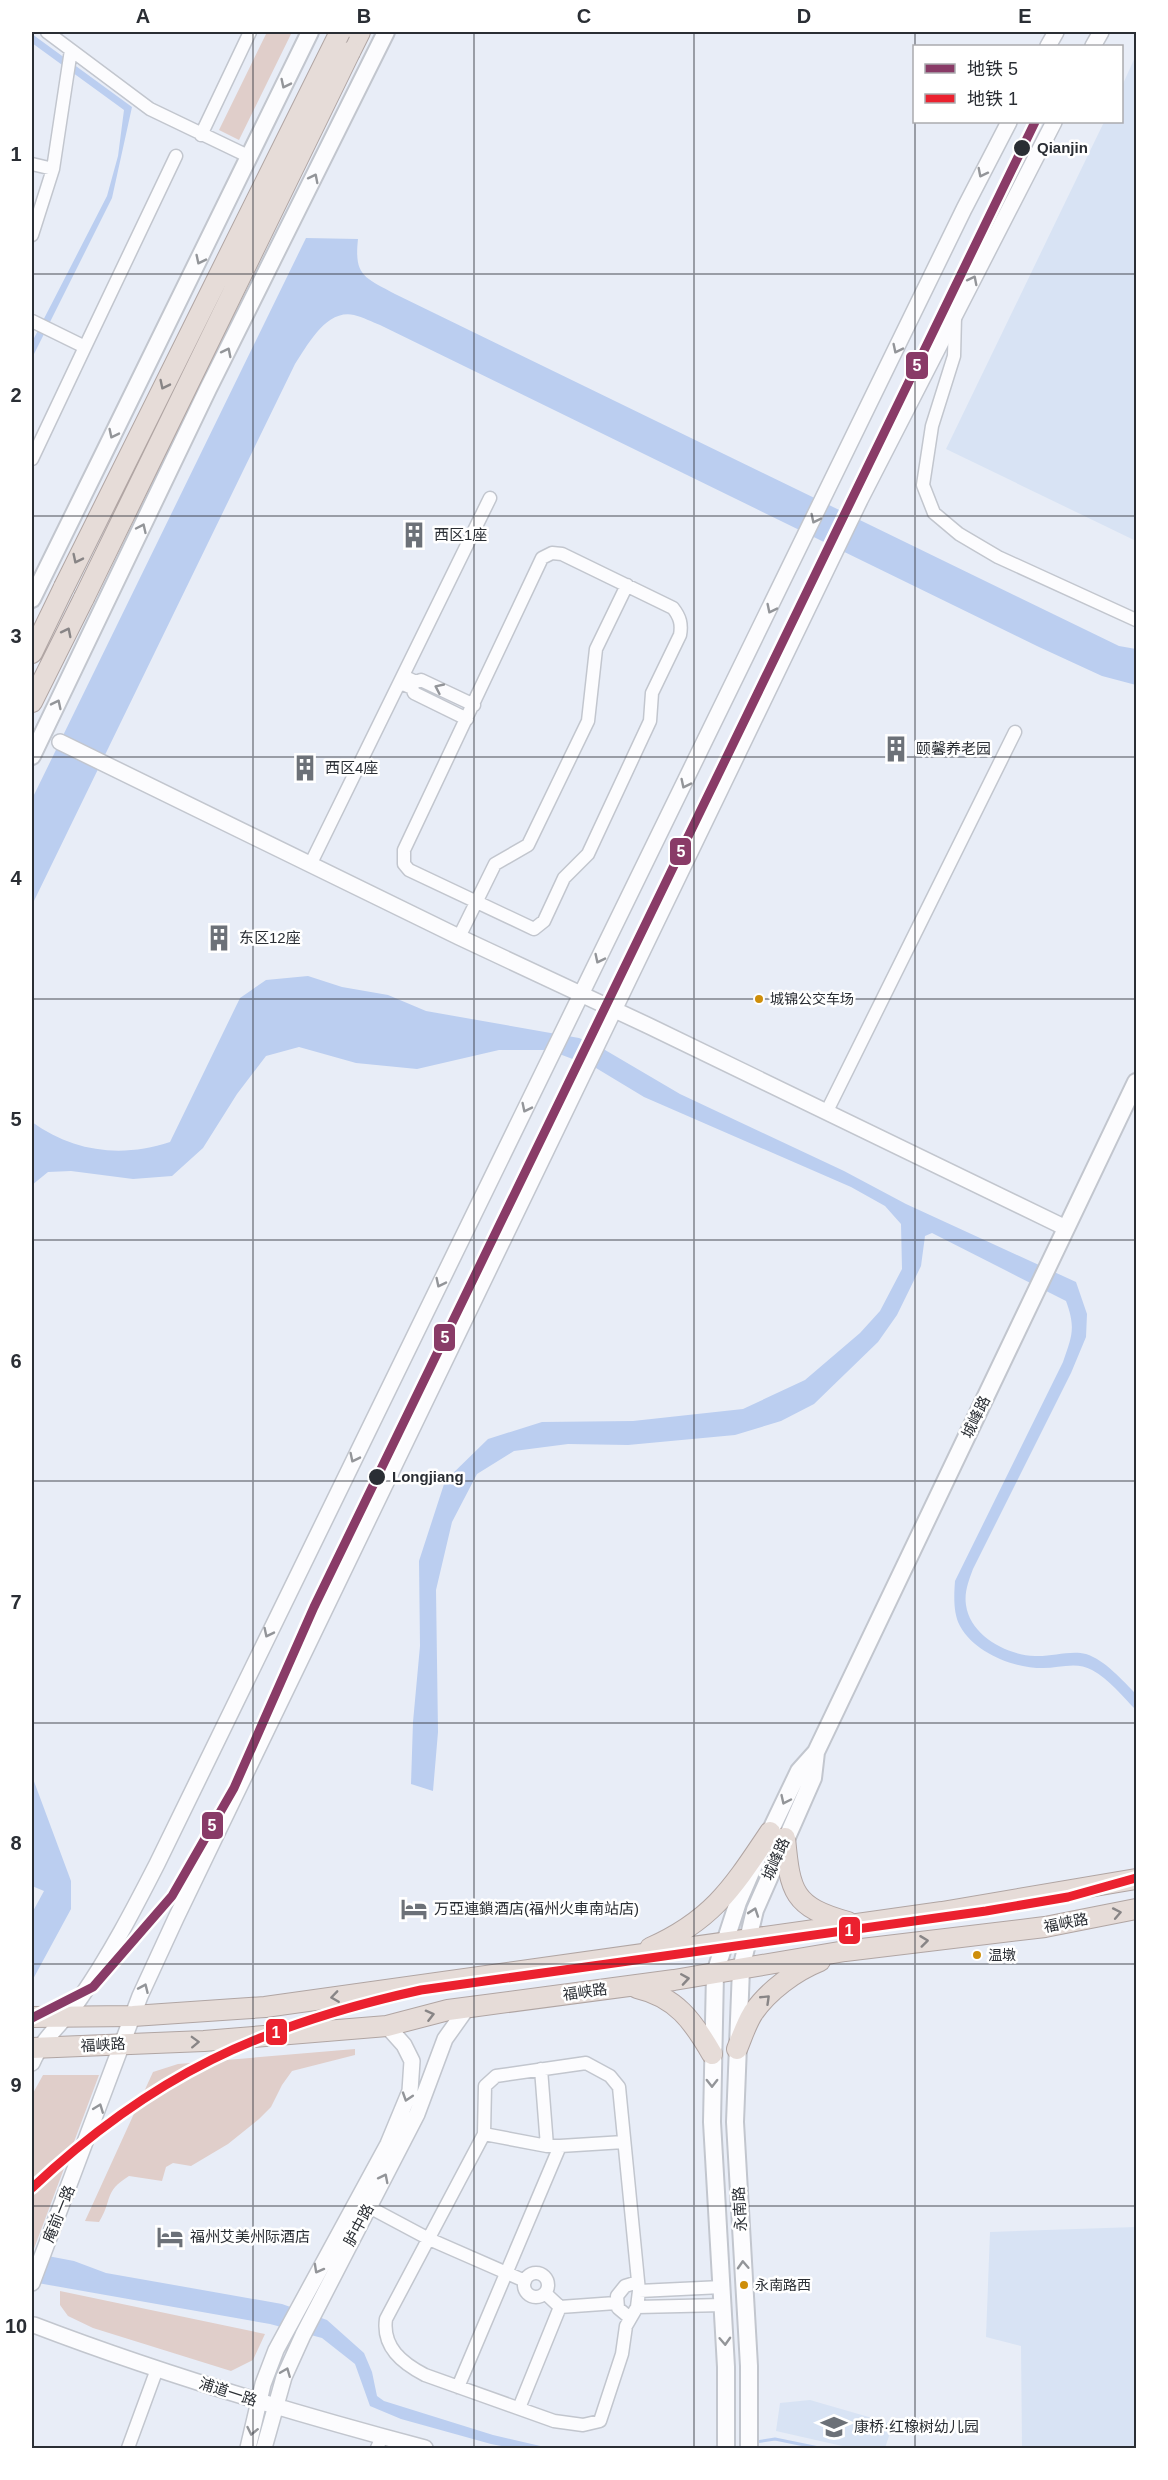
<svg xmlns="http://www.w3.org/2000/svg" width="1168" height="2480" font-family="Helvetica,'Noto Sans SC',sans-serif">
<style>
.built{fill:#d8e3f4}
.green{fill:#e0ceca}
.water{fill:#bbcef0}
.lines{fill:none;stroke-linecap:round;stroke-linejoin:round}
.stream{stroke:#bbcef0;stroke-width:3}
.minor-casing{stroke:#c2c6ce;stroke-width:15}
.tertiary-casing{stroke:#c2c6ce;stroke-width:18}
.secondary-casing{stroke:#c2c6ce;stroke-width:20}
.trunk-casing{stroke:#b0a5a3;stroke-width:22}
.minor{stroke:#fcfcfe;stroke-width:12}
.tertiary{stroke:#fcfcfe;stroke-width:15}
.secondary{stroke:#fcfcfe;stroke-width:16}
.trunk{stroke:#e6dcd8;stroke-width:20}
.trunk-bridge-casing{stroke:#b0a5a3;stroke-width:22;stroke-linecap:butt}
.trunk-bridge{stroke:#e6dcd8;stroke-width:20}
.metro-1-casing{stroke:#fff;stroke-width:14}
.metro-2-casing{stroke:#fff;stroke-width:14}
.metro-1{stroke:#893b67;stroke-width:9}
.metro-2{stroke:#eb212f;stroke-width:9}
.oneway{stroke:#939599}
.oneway2{stroke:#888586}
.grid{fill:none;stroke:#2a2e34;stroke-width:1.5;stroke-opacity:0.55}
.stop-dot{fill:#2a2e34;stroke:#fff;stroke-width:2}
.bus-dot{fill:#ce8e0a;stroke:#fff;stroke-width:2}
.labels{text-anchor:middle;stroke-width:5;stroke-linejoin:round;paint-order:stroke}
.bus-label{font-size:14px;fill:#2a2e34;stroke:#fff;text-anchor:start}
.stop-label{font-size:15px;font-weight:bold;fill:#2a2e34;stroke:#fff;text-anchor:start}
.poi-label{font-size:15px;fill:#2a2e34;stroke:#fff;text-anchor:start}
.street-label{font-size:15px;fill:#2a2e34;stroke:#fff}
.line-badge{stroke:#fff;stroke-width:2}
.badge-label{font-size:16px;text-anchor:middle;font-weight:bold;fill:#fff}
.neatline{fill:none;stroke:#2a2e34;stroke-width:2}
.grid-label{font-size:20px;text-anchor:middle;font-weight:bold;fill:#2a2e34}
</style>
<rect width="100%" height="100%" fill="#e8edf7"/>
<path class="built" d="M1136,55v486l-190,-92 158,-327h18v-36z
M1136,2227v221h-114l-1,-102 -35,-9 4,-105z
M810,2400l83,24 -8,24h-34l-75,-17 4,-28z"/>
<path class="green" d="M267,32h25l-53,108 -20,-10z
M355,2049v6l-63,16 -10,14 -11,22 -12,12 -31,25 -37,22 -18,-3 -7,4 -4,14 -33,-5c-26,16 -16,24 -30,46l-14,-1 68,-149 25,-8z
M43,2075h56l-67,179v-159z
M60,2291l205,43 -12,26 -22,11 -138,-43 -25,-12 -8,-11z"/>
<path class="water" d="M32,34l100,73 -20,91 -80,160v-16l75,-146 11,-40 6,-46 -92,-67z
M306,238l52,1c-4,37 6,38 37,55l724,352 17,3v36l-34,-9 -63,-29 -659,-322c-8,-3 -17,-8 -26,-10 -28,-6 -46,30 -59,49l-263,541v-106z
M308,976l34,11 46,8 38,16 153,27 21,9 80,47 164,77 62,33 170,78 11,32 -1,23 -15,36 -98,196c-4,11 -9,23 -7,36 4,30 40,50 69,51 16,1 35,-6 51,-2 19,6 37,27 50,40v16c-13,-13 -27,-31 -44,-40 -15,-9 -33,-2 -49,-2 -30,0 -68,-15 -83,-42 -7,-13 -6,-31 -5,-45l108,-219c9,-26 13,-34 3,-61l-134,-68 -7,3 -4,30 -24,49 -19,27 -64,62 -33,17 -46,14 -107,10 -60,-1 -54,7 -37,23 -25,48 -16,68 2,142 -5,59 -22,-7 2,-62 7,-76 -1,-85 26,-80 43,-42 54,-17 91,-1 110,-12 62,-29 55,-47 20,-22 22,-42 -1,-45 -16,-18 -34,-19 -207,-90 -48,-29 -47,-18h-50l-82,19 -61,-6 -57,-16 -33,9 -29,38 -34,54 -31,28 -39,3 -62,-8 -23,1 -16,13v-63c41,30 90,36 138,20l70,-144 26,-18z
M32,1776l39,105v28l-39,72v-68l12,-22 -12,-5z
M32,2253l42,8 32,12 176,31 45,16 37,33 8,19 5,24 7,5 109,34 56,13h-38l-20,-4 -90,-25 -31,-13 -15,-42 -33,-26 -52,-14 -238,-42z"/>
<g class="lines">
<path class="stream" d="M756,2442l19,-3 44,9
M705,2448l15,-1"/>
<g class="minor-casing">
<path id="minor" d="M47,32l103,77 100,48
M201,135l49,-103
M32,164l21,5
M32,235l21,-66 18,-119
M955,316l-1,40 -22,70 -9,59 11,28 25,21 39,23 138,63
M32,321l53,26 -53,112
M85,347l91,-191
M552,553l10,1 111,54c7,9 9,16 7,27l-28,58 -2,28 -62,133 -24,24 -20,43 -10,8 -125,-59 -5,-6v-14l138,-292z
M403,676l13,6 5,-2 53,25
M401,683l11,5 2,5 53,26
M310,865l180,-367
M459,937l36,-73 33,-19 60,-124 8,-72 31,-64
M827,1111l188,-379
M586,2063l24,13 9,11 20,204 -2,16 -11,19 -4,28 -22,67 -17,4 -29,-4 -129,-46c-23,-12 -43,-28 -39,-56l98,-185 1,-48 11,-10z
M484,2134l63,12
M560,2146l64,-4
M369,2207l60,32 96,42
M524 2285a12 12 0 1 1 24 0a12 12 0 1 1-24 0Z
M639,2291l83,-4
M545,2293l15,14 56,-4
M637,2307l86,-2
M630,2318l-12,-10 -1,-12 8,-10 13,-4
M458,2387l102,-241h-13l-6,-77
M519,2408l41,-101
M128,2448l29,-79
M377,2448l5,-11"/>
</g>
<g class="tertiary-casing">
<path id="tertiary" d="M1048,46l8,-14
M1093,46l8,-14
M60,742l399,195 190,89 417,202
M32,2063c11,-26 34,-43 49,-66 29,-42 53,-88 76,-133l807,-1655 45,-87
M32,2283l108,-287 36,-78 684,-1418 194,-378
M34,2325c128,49 259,88 391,123
M248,2448l15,-64 13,-34 112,-206 22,-53 2,-30 -8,-16 -17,-19
M264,2448l20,-71 19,-42 114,-221 28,-75 22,-31"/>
</g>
<g class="secondary-casing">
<path id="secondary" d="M32,599c93,-189 187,-378 278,-567
M32,756l176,-367 178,-357
M726,2448v-81l-14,-245 3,-149 23,-71 16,-37 45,-94 17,-19 320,-670
M749,2448v-82l-14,-244 6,-153 14,-59 58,-132 3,-26"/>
</g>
<g class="trunk-casing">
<path id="trunk" d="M350,52l10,-20
M32,653l32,-66
M32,702l52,-104
M785,1838c5,54 8,69 63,84
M650,1948c63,-28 83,-61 120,-116
M637,1988c39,9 56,33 75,66
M32,2017l101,-1 132,-9 677,-95 194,-33
M32,2048l172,-7 183,-15 61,-16 226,-30 171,-29 200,-24 91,-18
M737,2049c5,-12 9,-25 16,-36 15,-22 42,-42 67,-52"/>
</g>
<use href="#minor" class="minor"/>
<use href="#tertiary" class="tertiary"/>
<use href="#secondary" class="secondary"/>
<use href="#trunk" class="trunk"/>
<g class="trunk-bridge-casing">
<path id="trunk-bridge" d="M64,587l276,-555
M84,598l266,-546"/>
</g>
<use href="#trunk-bridge" class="trunk-bridge"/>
<g class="metro-1-casing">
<path id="metro-1" d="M32,2018l61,-31 79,-91 62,-108 80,-181 721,-1485"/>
</g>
<g class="metro-2-casing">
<path id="metro-2" d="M32,2188c120,-113 229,-163 389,-198l565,-79 82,-14 68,-19"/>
</g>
<use href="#metro-1" class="metro-1"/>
<use href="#metro-2" class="metro-2"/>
</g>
<defs><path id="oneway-chevron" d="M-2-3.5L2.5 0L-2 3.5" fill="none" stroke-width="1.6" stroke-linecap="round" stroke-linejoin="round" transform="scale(1.5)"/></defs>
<g class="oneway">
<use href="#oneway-chevron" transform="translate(285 84) rotate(116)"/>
<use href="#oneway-chevron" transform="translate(982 173) rotate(117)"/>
<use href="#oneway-chevron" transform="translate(314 178) rotate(-63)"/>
<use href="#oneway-chevron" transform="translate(200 260) rotate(116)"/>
<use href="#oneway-chevron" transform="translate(973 280) rotate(-63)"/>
<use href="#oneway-chevron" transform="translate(897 349) rotate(116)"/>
<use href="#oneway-chevron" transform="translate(227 352) rotate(-63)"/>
<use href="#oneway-chevron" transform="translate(113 434) rotate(116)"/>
<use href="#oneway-chevron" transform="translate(815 519) rotate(116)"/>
<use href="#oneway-chevron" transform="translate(142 528) rotate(-65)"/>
<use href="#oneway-chevron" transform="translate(771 609) rotate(116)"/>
<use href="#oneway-chevron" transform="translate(439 688) rotate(-155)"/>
<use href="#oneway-chevron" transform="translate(57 704) rotate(-64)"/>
<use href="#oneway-chevron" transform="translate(685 784) rotate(116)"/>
<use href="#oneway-chevron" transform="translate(599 959) rotate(116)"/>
<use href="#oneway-chevron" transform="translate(526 1108) rotate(116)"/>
<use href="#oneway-chevron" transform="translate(440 1283) rotate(116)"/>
<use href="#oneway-chevron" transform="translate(354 1458) rotate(116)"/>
<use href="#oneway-chevron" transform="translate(268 1633) rotate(116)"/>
<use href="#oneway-chevron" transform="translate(785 1800) rotate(115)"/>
<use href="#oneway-chevron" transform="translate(754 1912) rotate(-71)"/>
<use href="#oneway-chevron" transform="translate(144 1988) rotate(-66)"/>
<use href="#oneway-chevron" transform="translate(712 2083) rotate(90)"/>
<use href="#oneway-chevron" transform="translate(407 2097) rotate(108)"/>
<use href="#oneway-chevron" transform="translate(99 2108) rotate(-69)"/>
<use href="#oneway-chevron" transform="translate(384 2178) rotate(-63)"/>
<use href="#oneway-chevron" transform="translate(743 2265) rotate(-93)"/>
<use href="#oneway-chevron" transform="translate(318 2269) rotate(119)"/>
<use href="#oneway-chevron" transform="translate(725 2341) rotate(87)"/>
<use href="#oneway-chevron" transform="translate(286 2372) rotate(-68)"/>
<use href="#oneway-chevron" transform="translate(252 2431) rotate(102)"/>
</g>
<g class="oneway2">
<use href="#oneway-chevron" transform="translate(164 385) rotate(116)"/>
<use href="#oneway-chevron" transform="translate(77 559) rotate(116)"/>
<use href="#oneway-chevron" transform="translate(67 632) rotate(-63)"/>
<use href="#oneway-chevron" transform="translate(1117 1913) rotate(-11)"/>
<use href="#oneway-chevron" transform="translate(924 1941) rotate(-7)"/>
<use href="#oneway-chevron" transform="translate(685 1979) rotate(-9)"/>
<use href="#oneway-chevron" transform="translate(335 1997) rotate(172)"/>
<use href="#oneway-chevron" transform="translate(766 1999) rotate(-44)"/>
<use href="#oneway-chevron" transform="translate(430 2015) rotate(-14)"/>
<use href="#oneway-chevron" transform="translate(195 2042) rotate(-2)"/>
</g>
<path class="grid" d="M253,32v2416M474,32v2416M694,32v2416M915,32v14M915,122v2326M32,274h1104M32,516h1104M32,757h1104M32,999h1104M32,1240h1104M32,1481h1104M32,1723h1104M32,1964h1104M32,2206h1104"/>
<defs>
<g id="building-bare" transform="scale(2.07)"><path d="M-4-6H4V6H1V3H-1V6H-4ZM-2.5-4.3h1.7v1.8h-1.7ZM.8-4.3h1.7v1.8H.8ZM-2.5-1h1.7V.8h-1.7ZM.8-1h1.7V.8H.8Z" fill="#6c7178" stroke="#fff" stroke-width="2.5" paint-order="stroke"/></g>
<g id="hotel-bare" transform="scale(2.07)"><path d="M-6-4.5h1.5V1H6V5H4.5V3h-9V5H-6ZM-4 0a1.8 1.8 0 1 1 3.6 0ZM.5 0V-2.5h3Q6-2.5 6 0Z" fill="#6c7178" stroke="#fff" stroke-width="2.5" paint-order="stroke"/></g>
<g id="school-bare" transform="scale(2.07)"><path d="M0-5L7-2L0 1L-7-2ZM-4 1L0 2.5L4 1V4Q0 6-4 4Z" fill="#6c7178" stroke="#fff" stroke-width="2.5" paint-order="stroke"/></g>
</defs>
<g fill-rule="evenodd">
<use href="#building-bare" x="414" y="535"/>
<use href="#building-bare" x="896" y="749"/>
<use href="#building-bare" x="305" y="768"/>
<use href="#building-bare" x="219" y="938"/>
<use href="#hotel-bare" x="414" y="1909"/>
<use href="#hotel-bare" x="170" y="2237"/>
<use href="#school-bare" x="834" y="2427"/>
</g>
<g class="stop-dot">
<circle cx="1022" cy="148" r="9"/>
<circle cx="377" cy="1477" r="9"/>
</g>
<g class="bus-dot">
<circle cx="759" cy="999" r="5"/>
<circle cx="977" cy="1955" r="5"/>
<circle cx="744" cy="2285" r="5"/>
</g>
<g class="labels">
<g class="bus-label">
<text x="770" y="1004">城锦公交车场</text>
<text x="988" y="1960">温墩</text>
<text x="755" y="2290">永南路西</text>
</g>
<g class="stop-label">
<text x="1037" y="153">Qianjin</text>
<text x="392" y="1482">Longjiang</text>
</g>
<g class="poi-label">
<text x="434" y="540">西区1座</text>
<text x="916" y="754">颐馨养老园</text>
<text x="325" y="773">西区4座</text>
<text x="239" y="943">东区12座</text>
<text x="434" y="1914">万亞連鎖酒店(福州火車南站店)</text>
<text x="190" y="2242">福州艾美州际酒店</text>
<text x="854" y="2432">康桥·红橡树幼儿园</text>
</g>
<g class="street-label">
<text transform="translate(976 1417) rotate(-64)" y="5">城峰路</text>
<text transform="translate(776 1859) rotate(-66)" y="5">城峰路</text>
<text transform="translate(1066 1923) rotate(-11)" y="5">福峡路</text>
<text transform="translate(585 1992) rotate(-8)" y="5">福峡路</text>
<text transform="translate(103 2045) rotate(-3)" y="5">福峡路</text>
<text transform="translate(740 2209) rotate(-93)" y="5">永南路</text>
<text transform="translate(59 2214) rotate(-68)" y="5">庵前一路</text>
<text transform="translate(359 2225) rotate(-62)" y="5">胪中路</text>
<text transform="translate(228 2392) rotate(18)" y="5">浦道一路</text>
</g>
</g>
<g class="line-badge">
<rect x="905" y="351" width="24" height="29" rx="6" fill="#893b67"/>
<rect x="669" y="837" width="23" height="29" rx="6" fill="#893b67"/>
<rect x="433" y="1323" width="23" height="29" rx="6" fill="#893b67"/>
<rect x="201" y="1811" width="23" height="29" rx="6" fill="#893b67"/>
<rect x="838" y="1916" width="23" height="29" rx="6" fill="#eb212f"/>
<rect x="265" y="2018" width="23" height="28" rx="6" fill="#eb212f"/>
</g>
<g class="badge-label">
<text x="917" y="371">5</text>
<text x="681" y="857">5</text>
<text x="445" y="1343">5</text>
<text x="212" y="1831">5</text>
<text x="849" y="1936">1</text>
<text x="276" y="2038">1</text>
</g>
<rect width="1168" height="2480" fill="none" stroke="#ffffff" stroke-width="66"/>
<rect x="913" y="45" width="210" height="78" fill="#ffffff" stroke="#aaabae" stroke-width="1.5"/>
<rect x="925" y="64" width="30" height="9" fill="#893b67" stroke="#aaabae" stroke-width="1.5"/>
<text x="967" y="75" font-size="18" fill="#2a2e34">地铁 5</text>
<rect x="925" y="94" width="30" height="9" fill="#eb212f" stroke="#aaabae" stroke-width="1.5"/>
<text x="967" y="105" font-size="18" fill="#2a2e34">地铁 1</text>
<rect x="33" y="33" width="1102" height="2414" class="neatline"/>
<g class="grid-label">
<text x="143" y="23">A</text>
<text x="364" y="23">B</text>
<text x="584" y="23">C</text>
<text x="804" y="23">D</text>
<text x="1025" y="23">E</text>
<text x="16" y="161">1</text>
<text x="16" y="402">2</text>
<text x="16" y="643">3</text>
<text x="16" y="885">4</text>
<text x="16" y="1126">5</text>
<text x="16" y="1368">6</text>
<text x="16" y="1609">7</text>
<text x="16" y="1850">8</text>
<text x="16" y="2092">9</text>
<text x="16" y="2333">10</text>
</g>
</svg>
